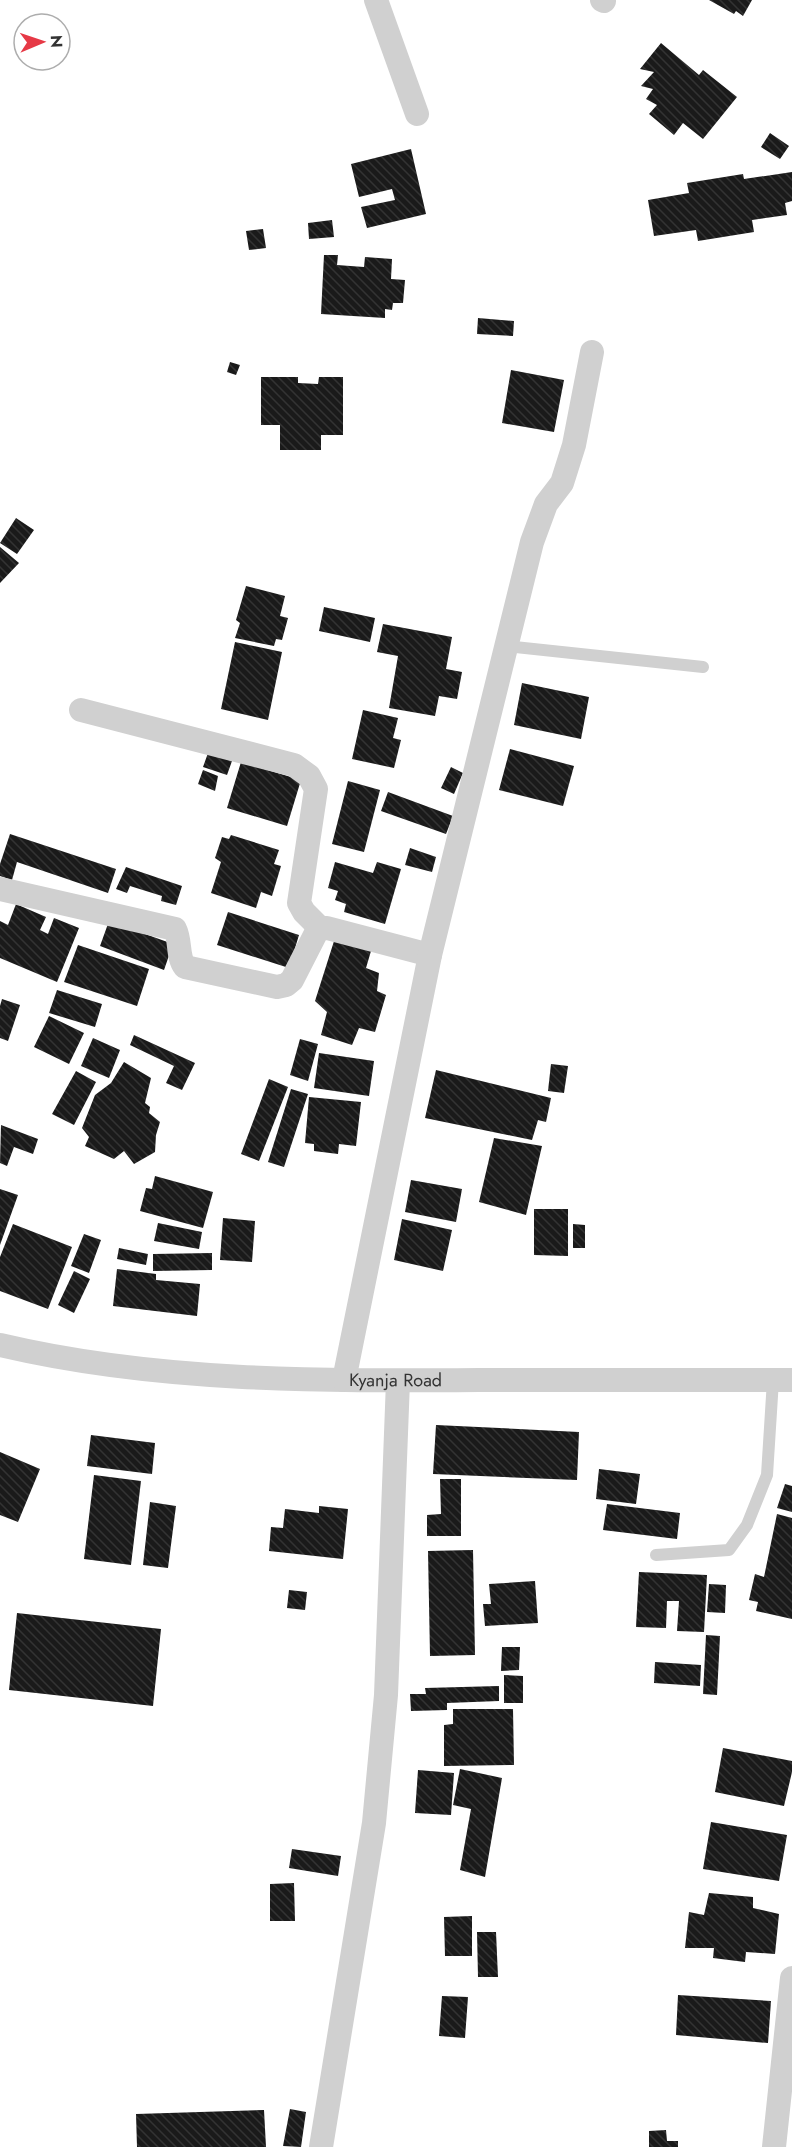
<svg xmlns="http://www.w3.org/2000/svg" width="792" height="2147" font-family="Jost,sans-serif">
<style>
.building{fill:url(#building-back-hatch)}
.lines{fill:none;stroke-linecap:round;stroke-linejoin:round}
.service{stroke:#d0d0d0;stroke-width:12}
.minor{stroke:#d0d0d0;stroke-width:24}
.labels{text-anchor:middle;stroke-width:6;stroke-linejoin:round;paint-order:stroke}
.street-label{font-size:18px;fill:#333;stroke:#fff}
</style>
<defs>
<pattern id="building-back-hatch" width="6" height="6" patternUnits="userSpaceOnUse" patternTransform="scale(1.5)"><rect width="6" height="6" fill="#1a1a1a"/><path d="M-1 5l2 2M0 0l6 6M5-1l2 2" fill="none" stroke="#333"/></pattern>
</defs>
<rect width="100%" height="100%" fill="#fff"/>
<path class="building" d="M709,0h43l-9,16 -7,-5 -2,3z
M661,43l38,32 4,-5 34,27 -34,42 -20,-16 -9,12 -25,-21 8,-9 -11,-6 7,-10 -12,-3 13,-14 -14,-3z
M770,133l19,13 -9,13 -19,-12z
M411,149l15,65 -59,14 -6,-21 34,-7 -3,-11 -33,8 -8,-33z
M792,172v29l-7,2 2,12 -35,5 2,12 -56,9 -2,-11 -42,6 -6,-36 41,-7 -2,-10 56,-9 1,5z
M332,220l2,17 -25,2 -1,-16z
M263,229l3,19 -17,2 -3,-19z
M324,255h14l-1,10 27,2 1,-10 27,2 -1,20 14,1 -2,23h-10l-1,7 -7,-1v9l-64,-4z
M478,318l36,3 -1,15 -36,-2z
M230,362l10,3 -4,10 -9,-3z
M511,370l53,10 -10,52 -52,-9z
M261,377h37v6l20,1 1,-7h24v58h-22v15h-41v-25h-19z
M16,518l18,12 -17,24 -17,-11z
M0,547l19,16 -19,20z
M246,586l39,10 -5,20 8,2 -6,22 -6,-1 -2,7 -39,-8 5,-15 -4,-3z
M324,607l51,11 -5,24 -51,-11z
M383,624l69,13 -6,32 16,3 -5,27 -18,-3 -4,20 -46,-8 9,-52 -21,-4z
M235,642l47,10 -14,68 -47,-11z
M522,683l67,14 -8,42 -67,-14z
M363,710l35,8 -5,20 8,2 -7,28 -42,-9z
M510,749l64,17 -11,40 -64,-16z
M208,753l24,8 -5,14 -24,-8z
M241,762l60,18 -14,46 -60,-18z
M451,767l12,6 -9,21 -13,-6z
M203,770l15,6 -3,15 -17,-7z
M348,781l32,9 -16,62 -32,-8z
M388,792l65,24 -7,18 -65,-23z
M10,834l106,35 -8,24 -91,-31 -5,18 -12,-4v-12z
M231,835l48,15 -5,14 7,2 -9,30 -11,-4 -5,16 -45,-15 10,-31 -6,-4 7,-21 7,2z
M410,848l26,9 -4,15 -27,-7z
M335,862l38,11 4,-11 24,7 -16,55 -41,-12 2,-8 -11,-4 3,-9 -10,-3z
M126,867l56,19 -6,19 -15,-4 1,-5 -32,-10 -3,7 -11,-4z
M16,904l30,13 -6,13 8,4 6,-16 25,10 -22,54 -57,-24v-37l8,4z
M228,912l71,23 -10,33 -72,-23z
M109,921l64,23 -9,26 -64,-24z
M335,938l36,13 -5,17 13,5 -2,18 9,4 -11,37 -16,-4 -7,17 -31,-10 6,-23 -12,-11z
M78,945l71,24 -12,37 -73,-24z
M57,990l45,14 -7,23 -46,-14z
M2,999l18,6 -12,36 -8,-3v-32z
M49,1016l35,17 -15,31 -35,-17z
M134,1035l61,28 -13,27 -16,-7 8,-17 -44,-21z
M93,1038l27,12 -11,28 -28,-12z
M300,1039l18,5 -10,37 -18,-6z
M319,1053l55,8 -5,35 -55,-8z
M124,1062l27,16 -6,25 5,4 -1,6 11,9 -4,13 -1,17 -21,12 -10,-13 -10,8 -29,-13 4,-9 -7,-9 13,-33 16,-12z
M551,1064l17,2 -4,27 -16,-2z
M436,1070l115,28 -5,24 -8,-2 -6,20 -107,-22z
M76,1071l20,11 -22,43 -22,-11z
M269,1079l19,8 -29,74 -18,-7z
M291,1089l17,5 -24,73 -16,-5z
M309,1097l52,5 -5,44 -17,-2 -1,10 -24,-3v-7l-9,-1z
M1,1125l37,14 -5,15 -19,-7 -7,19 -7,-3z
M494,1138l48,8 -16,69 -47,-13z
M155,1176l58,16 -10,36 -63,-17 6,-23 6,1z
M411,1180l51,9 -6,33 -51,-10z
M0,1189l18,6 -18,50z
M534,1209h34v47l-34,-1z
M223,1218l32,3 -3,41 -32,-2z
M402,1219l50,11 -9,41 -49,-11z
M158,1223l44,9 -3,17 -45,-8z
M13,1224l59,23 -24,62 -48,-18v-34z
M573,1224l12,1v23h-12z
M84,1234l17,6 -12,33 -18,-7z
M119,1248l29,6 -2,11 -29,-6z
M212,1253v17l-59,1v-17z
M117,1269l39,5v6l44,4 -3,32 -84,-10z
M74,1271l16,8 -16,34 -16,-8z
M436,1425l143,7 -2,48 -144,-6z
M91,1435l64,8 -3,31 -65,-8z
M0,1452l40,17 -22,53 -18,-7z
M599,1469l41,5 -4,30 -40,-5z
M94,1475l47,6 -10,84 -47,-6z
M440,1479h21v57h-34v-21l14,-1z
M785,1484l7,2v26l-15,-4z
M150,1502l26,4 -8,62 -25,-3z
M607,1504l73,9 -3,26 -74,-9z
M319,1506l29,3 -5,50 -74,-8 2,-24 12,1 2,-19 34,4z
M777,1514l15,4v101l-36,-8 2,-9 -9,-2 6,-26 9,3z
M473,1550l2,105 -45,1 -2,-105z
M639,1572l68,3 -3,57 -27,-1 2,-30h-12l-1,27 -30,-1z
M535,1581l3,42 -53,3 -2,-22h8l-2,-20z
M709,1584l17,1 -1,28 -18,-1z
M289,1590l18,2 -2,18 -18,-2z
M17,1613l144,16 -8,77 -144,-16z
M706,1635l14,1 -3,59 -14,-1z
M502,1647h18l-1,23 -18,1z
M655,1662l46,3 -1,21 -46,-3z
M504,1675l19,1v27h-19z
M499,1686v15l-52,2v7l-36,1 -1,-17h16l-1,-6z
M453,1709h60l1,56 -70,1v-41l9,-1z
M723,1748l69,13v11l-8,34 -69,-14z
M460,1769l42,9 -17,99 -25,-7 11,-61 -18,-4z
M418,1770l36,3 -3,42 -36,-2z
M711,1822l76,13 -8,46 -76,-12z
M292,1849l49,7 -3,20 -49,-8z
M294,1883l1,38h-25v-37z
M709,1893l44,4v11l26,6 -4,40 -29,-2 -1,10 -32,-4 1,-10h-29l4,-36 15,3z
M472,1916v40h-27l-1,-39z
M477,1932h19l2,45h-20z
M678,1995l93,6 -3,42 -92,-8z
M442,1996l26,1 -3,41 -26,-2z
M290,2109l16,3 -5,35 -18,-1z
M264,2110l2,37h-129l-1,-33z
M666,2130l1,11h11v6h-29v-16z"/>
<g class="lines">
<path class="service" d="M506,646l197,21
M656,1555l73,-5 18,-25 20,-50 6,-95"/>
<g class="minor">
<path d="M376,0l41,114"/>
<path d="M602,0l2,1"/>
<path d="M81,710l213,55 15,11 7,13 -17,114 5,9 16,16"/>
<path d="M0,889l175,40c6,12 2,28 10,38l92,20 9,-2 6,-5 24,-47 4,-5h7l103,27"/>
<path id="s1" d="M0,1345c156,37 320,36 479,35 104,0 209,0 313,0"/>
<path d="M344,1380l86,-425 102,-413 14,-38 16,-21 12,-38 18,-93"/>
<path d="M321,2147l53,-324 12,-128 12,-314"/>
<path d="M774,2147l18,-169"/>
</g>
</g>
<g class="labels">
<g class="street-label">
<text dy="6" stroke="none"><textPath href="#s1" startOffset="398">Kyanja Road</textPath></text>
</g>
</g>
<g transform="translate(42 42) rotate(88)"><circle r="28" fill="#ffffff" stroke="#adadad" stroke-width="1.5"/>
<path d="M0-4.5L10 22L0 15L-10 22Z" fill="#e63946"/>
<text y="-9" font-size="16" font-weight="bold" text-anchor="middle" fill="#333333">N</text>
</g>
</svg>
